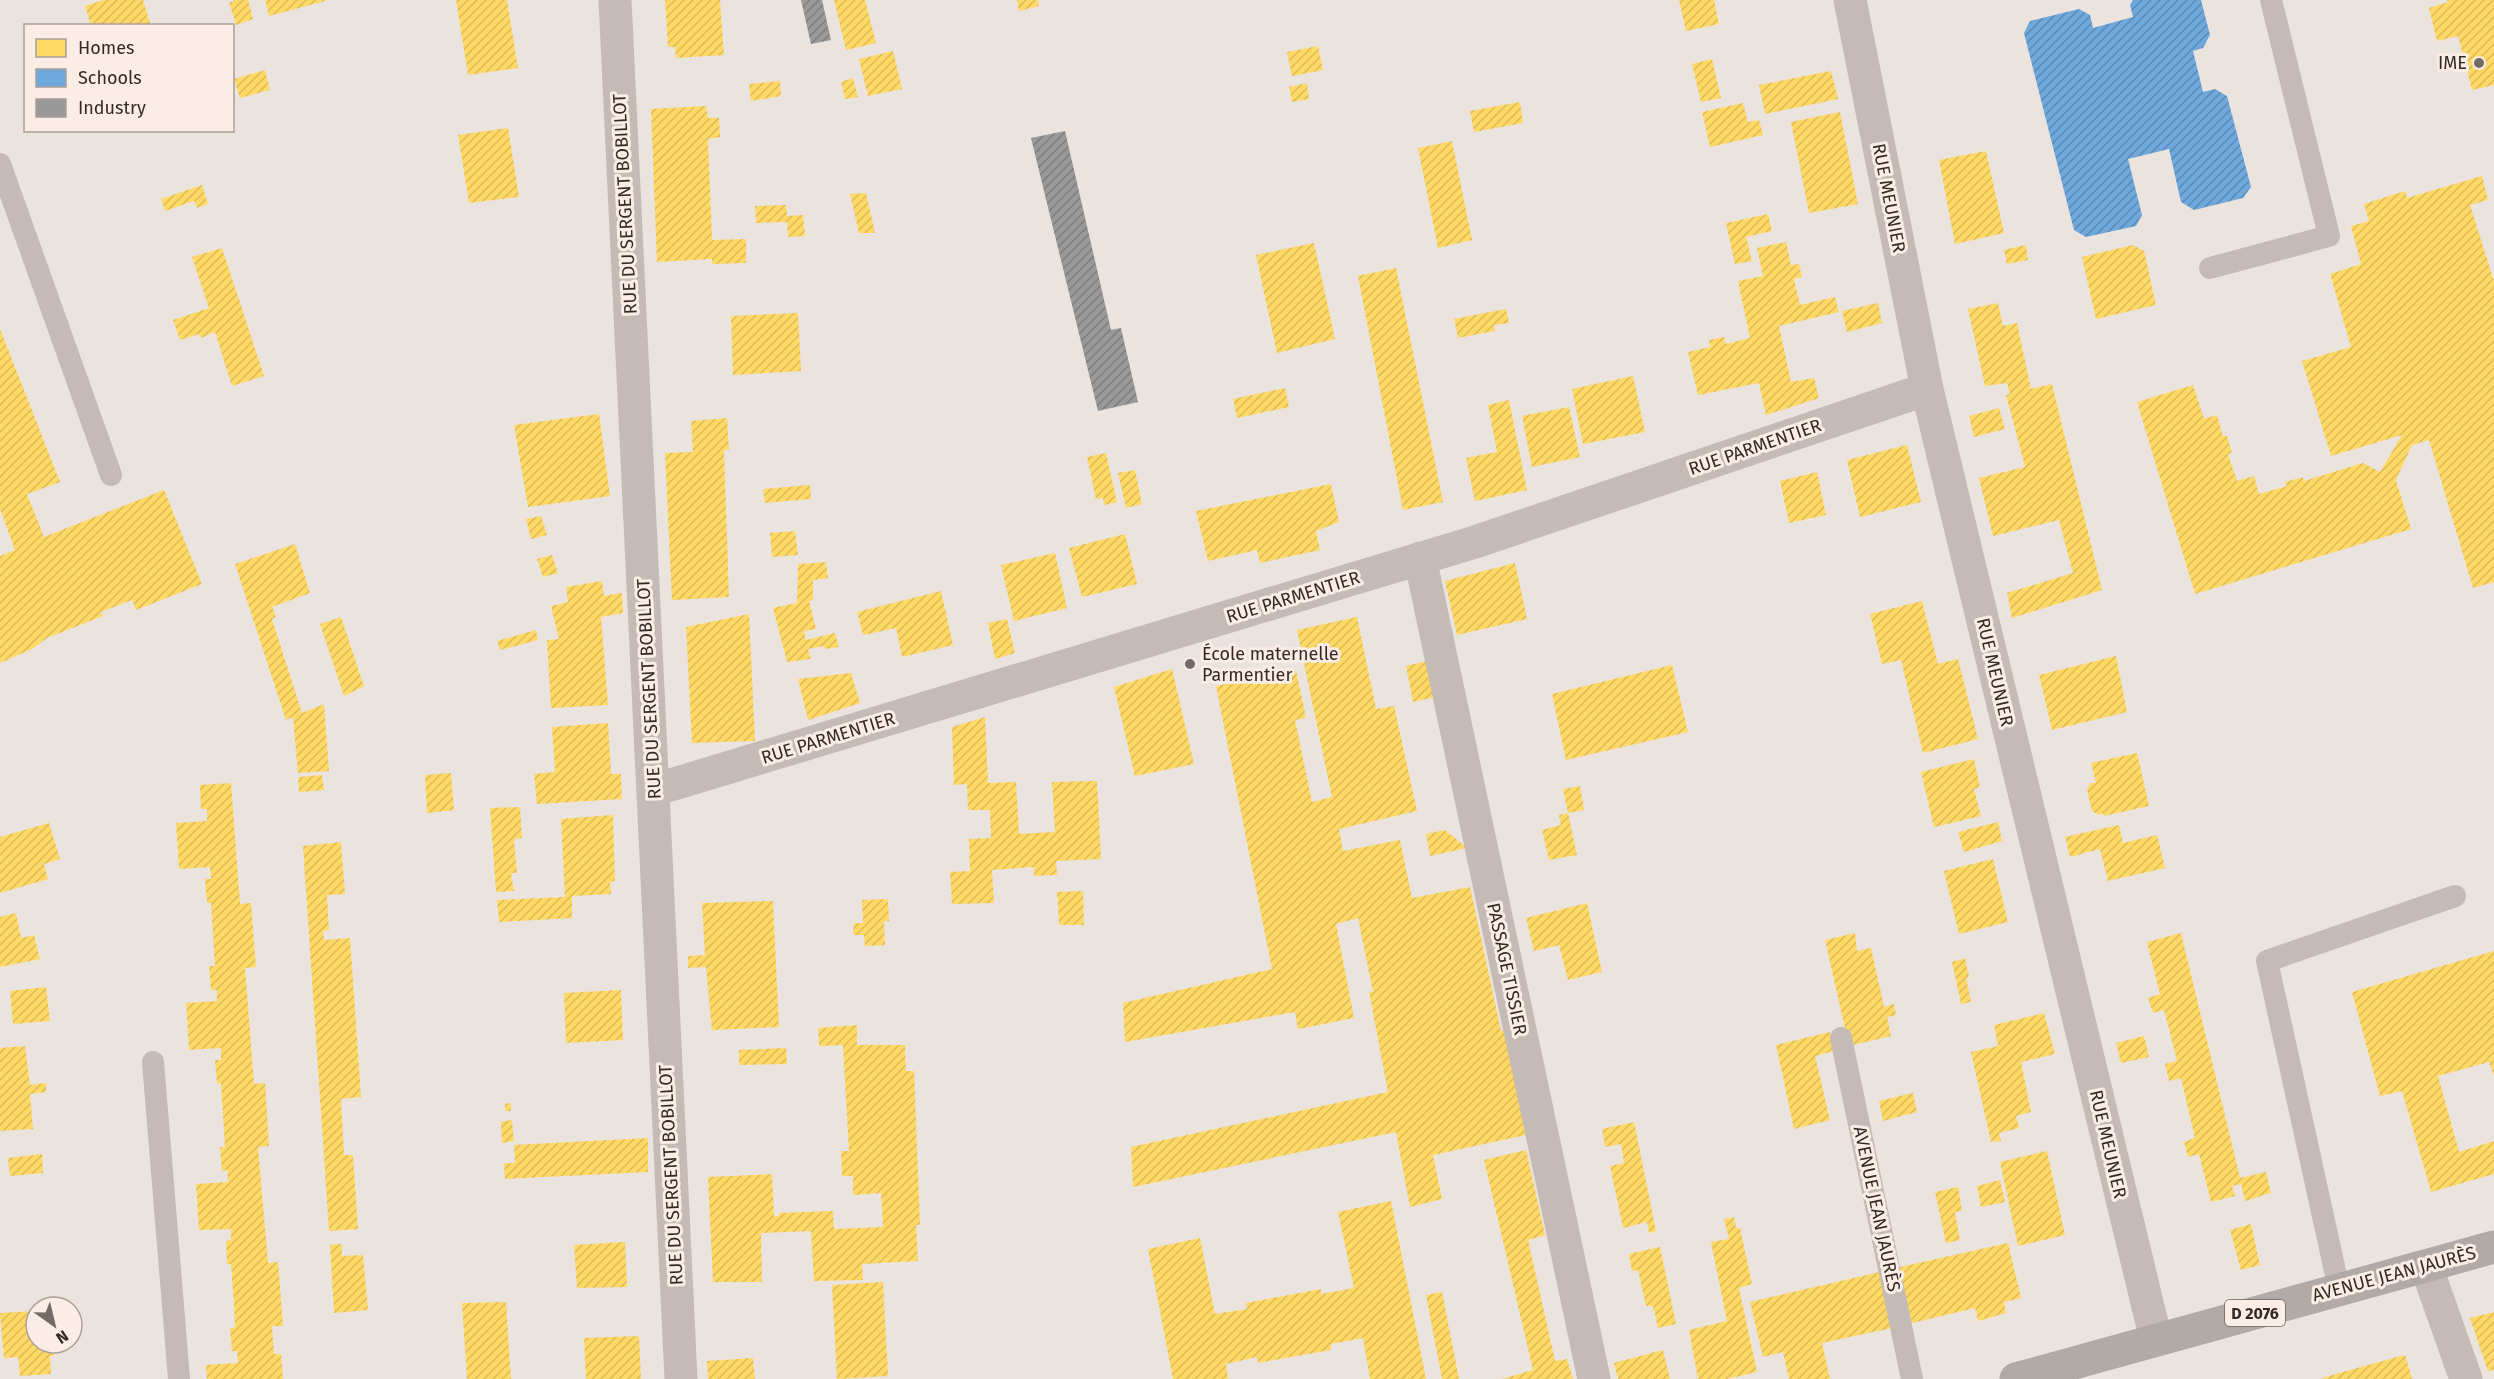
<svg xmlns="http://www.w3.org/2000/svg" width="2494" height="1379" font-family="'Fira Sans',sans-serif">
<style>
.homes{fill:url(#homes-hatch)}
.schools{fill:url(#schools-hatch)}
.industry{fill:url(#industry-hatch)}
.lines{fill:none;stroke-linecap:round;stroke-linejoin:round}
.service{stroke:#c4bbb7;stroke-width:22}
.minor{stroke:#c4bbb7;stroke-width:33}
.primary{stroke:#b2aaa7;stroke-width:33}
.poi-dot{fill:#746a66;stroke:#f9ede5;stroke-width:2}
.labels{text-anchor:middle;stroke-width:6;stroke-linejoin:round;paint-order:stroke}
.shield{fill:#f9ede5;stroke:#6f645f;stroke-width:1.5}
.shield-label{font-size:16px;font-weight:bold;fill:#342926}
.poi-label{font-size:18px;fill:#342926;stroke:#f9ede5;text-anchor:end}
.street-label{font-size:18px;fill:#342926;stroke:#f9ede5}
</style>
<defs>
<pattern id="homes-hatch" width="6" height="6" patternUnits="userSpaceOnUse" patternTransform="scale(1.5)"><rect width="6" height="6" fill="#ffd966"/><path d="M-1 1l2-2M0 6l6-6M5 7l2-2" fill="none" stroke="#dbba58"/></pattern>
<pattern id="schools-hatch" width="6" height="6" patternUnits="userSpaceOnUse" patternTransform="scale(1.5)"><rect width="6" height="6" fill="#6fa8dc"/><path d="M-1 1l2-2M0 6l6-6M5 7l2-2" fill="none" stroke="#5c89b2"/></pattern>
<pattern id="industry-hatch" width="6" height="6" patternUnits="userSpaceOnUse" patternTransform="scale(1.5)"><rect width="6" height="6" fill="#999"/><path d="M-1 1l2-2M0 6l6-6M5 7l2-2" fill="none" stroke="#7e7d7d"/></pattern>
</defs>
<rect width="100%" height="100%" fill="#ebe3de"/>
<path class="homes" d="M103,0h40l8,26h-60l-6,-20z
M233,0h15l5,19 -17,6 -7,-23h5z
M265,0h60v1l-56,15z
M456,0h51l11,68 -50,7z
M665,0h55l4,55 -48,3 -1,-11h-7z
M834,0h31l11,43 -30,7z
M1017,0h21l1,6 -20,5z
M1679,0h35l5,24 -33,7z
M2447,0h47v85l-22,5 -14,-54 -21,5 -8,-33 19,-6z
M1318,46l5,24 -31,6 -5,-24z
M893,51l9,38 -34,7 -9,-37z
M1712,59l9,39 -20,4 -9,-38z
M265,70l5,20 -30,8 -6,-19z
M1831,71l7,28 -73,15 -6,-29z
M853,78l5,19 -13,2 -4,-17z
M780,81l1,15 -30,5 -2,-17z
M1307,83l2,16 -17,3 -3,-15z
M1520,102l3,21 -49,9 -4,-21z
M1743,103l5,19 11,-2 4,15 -53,12 -8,-35z
M706,106l2,12h11l1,19 -12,2 4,101 34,-1v24l-34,1v-5l-55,3 -6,-153z
M1840,112l18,92 -49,9 -18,-91z
M508,128l11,69 -50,6 -11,-68z
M1452,141l20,99 -34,8 -20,-100z
M1986,151l18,82 -49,11 -16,-84z
M2482,176l6,24 -18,5 24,76v301l-21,6 -44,-148 -17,5 -16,35 15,49 -216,65 -58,-192 56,-17 11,34 13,-4 6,21h4l5,17 -4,1 9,27 17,-5 5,18 28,-8 -2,-4 18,-5 1,4 59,-18 17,9 22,-37 -71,21 -29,-95 49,-14 -21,-73 31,-10 -10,-38 18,-5 -5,-17 41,-13 2,7z
M202,185l6,19 -11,4 -3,-7 -29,10 -4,-12z
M866,193l9,40h-16l-9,-39z
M786,205l1,11 16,-1 2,21 -17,1 -1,-15 -31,1 -1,-17z
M1768,214l4,17 -26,6 6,24 -17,3 -9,-41z
M1786,242l5,23 8,-1 3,13 -8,2 6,26 35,-8 4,15 -60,14 12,56 23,-4 5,20 -53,17 -7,-32 -61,12 -10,-43 22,-5 -1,-7 15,-3 2,7 24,-6 -12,-57 25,-5 -6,-28z
M1314,243l21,96 -58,14 -21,-98z
M2026,245l2,15 -21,4 -3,-14z
M2133,245l11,6 12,54 -60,14 -14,-62z
M222,248l42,128 -32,10 -17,-54 -14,6 -2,-4 -19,6 -7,-20 36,-12 -17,-51z
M1396,268l47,234 -40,8 -45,-234z
M1878,303l4,20 -35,9 -5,-21z
M1998,303l5,23 14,-3 14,66 21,-5 50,206 -90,28 -5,-25 66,-20 -14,-53 -66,16 -14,-58 46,-11 -19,-72 4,-1 -3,-11 -22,3 -17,-77z
M1506,309l3,14 -15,2 1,6 -37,7 -4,-19z
M798,313l3,58 -68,4 -2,-59z
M0,329l60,153 -33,12 17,43 120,-47 38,94 -66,26 -4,-10 -31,12 2,4 -56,22 -15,11 -32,14v-107l15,-6 -15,-41z
M1633,376l12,56 -62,12 -11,-55z
M1285,388l4,19 -52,11 -4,-19z
M1509,400l18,90 -52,11 -9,-43 31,-6 -9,-47z
M1569,407l11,50 -48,10 -10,-51z
M1999,408l6,21 -31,8 -5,-21z
M599,414l11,82 -82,11 -14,-82z
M727,418l2,32h-5l5,147 -57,3 -7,-147 28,-1 -2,-31z
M1907,445l14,57 -61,15 -13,-57z
M1106,453l11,49 -13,3 -1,-7 -7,1 -9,-42z
M1135,470l7,34 -16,4 -8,-35z
M1817,472l9,43 -37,8 -9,-42z
M1331,484l8,38 -23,9 4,19 -60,13 -3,-13 -49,11 -12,-50z
M810,485l1,14 -46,4 -2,-14z
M541,516l6,19 -16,4 -5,-20z
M795,531l3,24 -26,2 -2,-24z
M1125,534l12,50 -55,13 -13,-49z
M295,544l15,49 -38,14 4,10 -4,2 30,94 22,-9 5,67 -31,2 -5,-56 -7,3 -51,-156z
M1055,553l12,55 -53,13 -13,-56z
M552,555l6,18 -15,4 -6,-18z
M826,562l2,16 -15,2v20l-4,1 7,28 -12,2 2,9 29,-7 4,14 -14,2 -1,-3 -16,3 3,10 -24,3 -14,-54 24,-5 1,-39z
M1515,563l12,56 -70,16 -12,-54z
M602,581l2,15 18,-3 1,20 -22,4 7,88 -57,3 -4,-68 12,-1 -8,-33 17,-4 -2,-15z
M941,591l12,54 -51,12 -6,-29 -33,7 -6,-23z
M1922,601l16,63 20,-5 20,80 -55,14 -22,-93 -19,4 -12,-50z
M749,614l6,127 -63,2 -6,-116z
M341,617l23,69 -20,10 -24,-72z
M1357,617l19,92 18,-3 23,105 -78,18 4,22 57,-11 12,58 58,-11 31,144 4,-1 21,105 -93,20 9,44 -32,8 -14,-75 -263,55 -2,-40 257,-55 -19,-100h4l-15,-74 -22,6 18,94 -56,11 -3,-17 -170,30 -2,-39 149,-34 -56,-283 80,-16 10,48 -11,2 17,82 20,-5 -35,-167z
M1007,619l8,34 -20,6 -7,-36z
M536,630l2,10 -38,10 -3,-9z
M2116,656l11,56 -75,18 -13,-55z
M1427,661l8,36 -22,5 -7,-36z
M1672,665l16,67 -122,28 -14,-66z
M1172,669l22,95 -59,12 -21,-89z
M851,673l9,30 -52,17 -10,-41z
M985,717l3,66 28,-1 3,52 36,-2 -3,-50 45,-1 4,78 -45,2 1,14 -23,1v-9l-42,3 2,33 -42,1 -2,-32 20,-1 -1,-32 22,-1 -1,-28h-22l-1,-26 -13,1 -2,-58z
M608,723l3,51h10l1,25 -85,5 -3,-30 21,-2 -3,-45z
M2137,753l12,53 -45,10 -1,-3 -4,2 -7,-4 -5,-21 3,-7h6l-5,-20z
M1974,759l6,28 -6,2 7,27 -47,11 -13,-55z
M451,773l3,37 -27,3 -2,-38z
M322,775l2,15 -25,2 -1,-15z
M231,783l9,121 11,-1 5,64 -11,1 9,116 11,-1 4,63 -11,1 10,116 10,-1 5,64h-11l2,28h7l2,25h-76l-1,-14 32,-2 -1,-12h-5l-2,-23h5l-1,-24 -3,-40h-4l-1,-23 5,-1v-11l-32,1 -3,-46 32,-2 -1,-12 -5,1 -2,-24h5l-4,-64 -4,1 -2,-24h6v-12l-32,2 -3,-47 31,-2v-11h-6l-2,-24h6l-4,-63h-4l-2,-24h6l-1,-12 -31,2 -3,-46 31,-2v-12h-6l-1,-24z
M1580,786l4,24 -16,3 -5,-24z
M520,807l2,31 -8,1 3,34h-6l3,18 -18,1 -6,-84z
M1568,813l9,42 -28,5 -7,-30 19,-5 -2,-10z
M613,815l2,66 -5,1 1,12 -39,2v22l-73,4 -2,-22 68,-3 -4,-78z
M1998,822l4,19 -38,11 -6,-20z
M49,823l11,36 -16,5 4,15 -48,14v-56z
M2119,825l4,18 34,-8 8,33 -57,13 -8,-32 -30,8 -5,-20z
M1445,830l22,18 -37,8 -4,-22z
M341,842l4,52 -18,1 2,35 -6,1 1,9 26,-2 11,159 -20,2 3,56h9l5,74 -29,2 -26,-385z
M1993,859l15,63 -49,12 -15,-63z
M1083,891l1,34h-25l-2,-33z
M888,899l1,22h-5l1,24 -20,1 -1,-11h-10l-1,-3 1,-9h9l-1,-23z
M773,901l6,126 -67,3 -6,-63 -18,1v-12l17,-1 -3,-52z
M1587,903l15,69 -34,8 -9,-35 -25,6 -8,-33z
M16,913l5,25 13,-3 6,24 -40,8v-50z
M1855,933l2,18 14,-3 13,59 10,-3 2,11 -9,2 4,19 -42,10 -24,-106z
M2181,933l59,245 26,-6 5,21 -26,8 -4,-17 -9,2 3,10 -24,6 -12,-48 -11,3 -4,-15 11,-4 -14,-60 -12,3 -4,-17 12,-3 -8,-32 -5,-19 -11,3 -5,-15 12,-4 -13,-52z
M2494,951v125l-5,-14 -51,14 21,76 35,-11v33l-63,18 -29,-101 -22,5 -28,-104z
M1965,958l4,19 -3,1 5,24 -10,2 -9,-42z
M46,987l4,34 -37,3 -3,-33z
M621,990l2,50 -57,3 -2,-50z
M2044,1013l11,41 -34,8 10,50 -15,4 3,12 -20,5 2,8 -10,1 -20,-90 27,-6 -4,-21z
M857,1025v20h48l1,26h8l6,154h-4l2,36 -56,3 1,16 -49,1 -3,-50 -50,2 1,49h-49l-5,-105 64,-3 2,42h5v-3l54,-2 1,18 49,-2 -2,-34 -28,2v-19h-11l-1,-25h8l-6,-106 -24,1 -1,-18z
M1830,1032l4,19 -19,5 15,64 -36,9 -18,-84z
M2144,1036l5,21 -28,6 -5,-20z
M25,1046l5,39 16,-2v9l-16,2 3,35 -33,2v-83z
M786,1048l1,16 -48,1v-15z
M1913,1093l4,19 -34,9 -4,-20z
M511,1103v8h-6v-7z
M512,1120l2,21 -12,2 -1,-21z
M1634,1122l22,109 -7,2 -2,-11 -24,6 -13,-62 14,-3 -3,-19 -16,3 -3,-18z
M648,1138v34l-143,7 -1,-16h11l-1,-18z
M1526,1150l19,85 -17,5 27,121 12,-2 6,20h-71l31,-9 -49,-210z
M2047,1151l18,84 -47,11 -18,-84z
M42,1154l1,19 -33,3 -2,-18z
M2000,1180l5,22 -24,5 -4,-21z
M1958,1187l4,24 -7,1 5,28 -14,3 -11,-51z
M1391,1201l35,178h-56l-7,-41 -32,6v6l-73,13 -1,-6 -31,7 2,15h-55l-25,-130 52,-11 15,76 32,-5 -1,-6 75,-14v5l33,-6 -16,-76z
M1734,1217l2,11h4l12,56 -13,4 18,84 -30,7h-29l-9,-49 38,-9 -16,-79 18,-3 -5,-20z
M2251,1224l9,41 -19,5 -11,-40z
M625,1242l2,45 -50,1 -3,-43z
M2008,1243l13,55 -17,4 2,11 -28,8 -3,-13 -67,16 -12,-56z
M342,1244v12l21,-1 5,55 -34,3 -4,-68z
M1660,1247l16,77 -18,4 -5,-22h-7l-8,-36 -6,1 -3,-17z
M1880,1272l12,56 -70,15 8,36h-41l-6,-27 -20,5 -13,-55z
M883,1282l5,94 -51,3 -5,-94z
M1442,1292l17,87h-17l-16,-84z
M506,1302l5,77h-44l-5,-76z
M36,1311v32h17l1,13h-4l1,18 -31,2 -2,-19 -14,1 -4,-45z
M2494,1312v58l-6,1 -18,-53z
M639,1336l2,43h-55l-2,-41z
M1663,1350l7,29h-52l-4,-16z
M2405,1355l7,24h-92l19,-6z
M753,1358l2,21h-47l-1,-18z"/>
<path class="schools" d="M2133,0h68l9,35 -7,13 -10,3 10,41 12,-3 12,7 24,91 -8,11 -49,12 -13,-8 -12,-53 -41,10 14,56 -6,11 -50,11 -12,-7 -50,-197 6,-12 49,-12 11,6 3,13 40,-11 -3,-12z"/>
<path class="industry" d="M801,0h21l9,40 -20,4z
M1065,131l46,199 10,-2 17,74 -40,9 -67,-273z"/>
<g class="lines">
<path class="service" d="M0,164l111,311
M2210,268l119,-32 -58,-236
M1841,1038l71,341
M153,1062l26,317
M2339,1289l-72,-328 188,-65"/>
<path class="minor" d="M615,0l66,1379
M1850,0l77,389 229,951
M1420,558l174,821
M654,790l821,-248 452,-153
M2426,1266l40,113"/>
<path class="primary" d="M2016,1379l478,-132"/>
</g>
<g class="poi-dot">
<circle cx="2479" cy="63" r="6"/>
<circle cx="1190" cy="664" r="6"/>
</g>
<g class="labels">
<rect class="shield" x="2225" y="1300" width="60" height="26" rx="4.5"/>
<g class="shield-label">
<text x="2255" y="1319">D 2076</text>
</g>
<g class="poi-label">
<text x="2467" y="69">IME</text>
<text x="1202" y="660" text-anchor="start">École maternelle<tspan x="1202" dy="21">Parmentier</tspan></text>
</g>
<g class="street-label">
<text transform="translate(1889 198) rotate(79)" y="6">RUE MEUNIER</text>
<text transform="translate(625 204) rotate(-93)" y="6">RUE DU SERGENT BOBILLOT</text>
<text transform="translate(1755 447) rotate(-19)" y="6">RUE PARMENTIER</text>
<text transform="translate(1293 597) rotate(-17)" y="6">RUE PARMENTIER</text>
<text transform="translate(1995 672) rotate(77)" y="6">RUE MEUNIER</text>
<text transform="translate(649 689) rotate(-93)" y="6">RUE DU SERGENT BOBILLOT</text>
<text transform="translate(828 738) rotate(-17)" y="6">RUE PARMENTIER</text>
<text transform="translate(1507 969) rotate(78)" y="6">PASSAGE TISSIER</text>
<text transform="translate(2108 1144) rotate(77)" y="6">RUE MEUNIER</text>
<text transform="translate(671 1175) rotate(-93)" y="6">RUE DU SERGENT BOBILLOT</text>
<text transform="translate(1877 1209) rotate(78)" y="6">AVENUE JEAN JAURÈS</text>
<text transform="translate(2394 1274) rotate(-15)" y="6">AVENUE JEAN JAURÈS</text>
</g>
</g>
<rect x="24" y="24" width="210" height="108" fill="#f9ede5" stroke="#aa9f99" stroke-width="1.5"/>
<rect x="36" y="39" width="30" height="18" fill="#ffd966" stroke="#aa9f99" stroke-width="1.5"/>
<text x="78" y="54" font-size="18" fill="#342926">Homes</text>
<rect x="36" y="69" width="30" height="18" fill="#6fa8dc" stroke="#aa9f99" stroke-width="1.5"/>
<text x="78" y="84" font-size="18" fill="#342926">Schools</text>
<rect x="36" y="99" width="30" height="18" fill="#999999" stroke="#aa9f99" stroke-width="1.5"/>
<text x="78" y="114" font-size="18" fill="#342926">Industry</text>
<g transform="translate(54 1325) rotate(146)"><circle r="28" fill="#f9ede5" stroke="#aa9f99" stroke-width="1.5"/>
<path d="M0-4.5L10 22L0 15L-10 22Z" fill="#746a66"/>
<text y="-9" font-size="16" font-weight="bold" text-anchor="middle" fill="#342926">N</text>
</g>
</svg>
